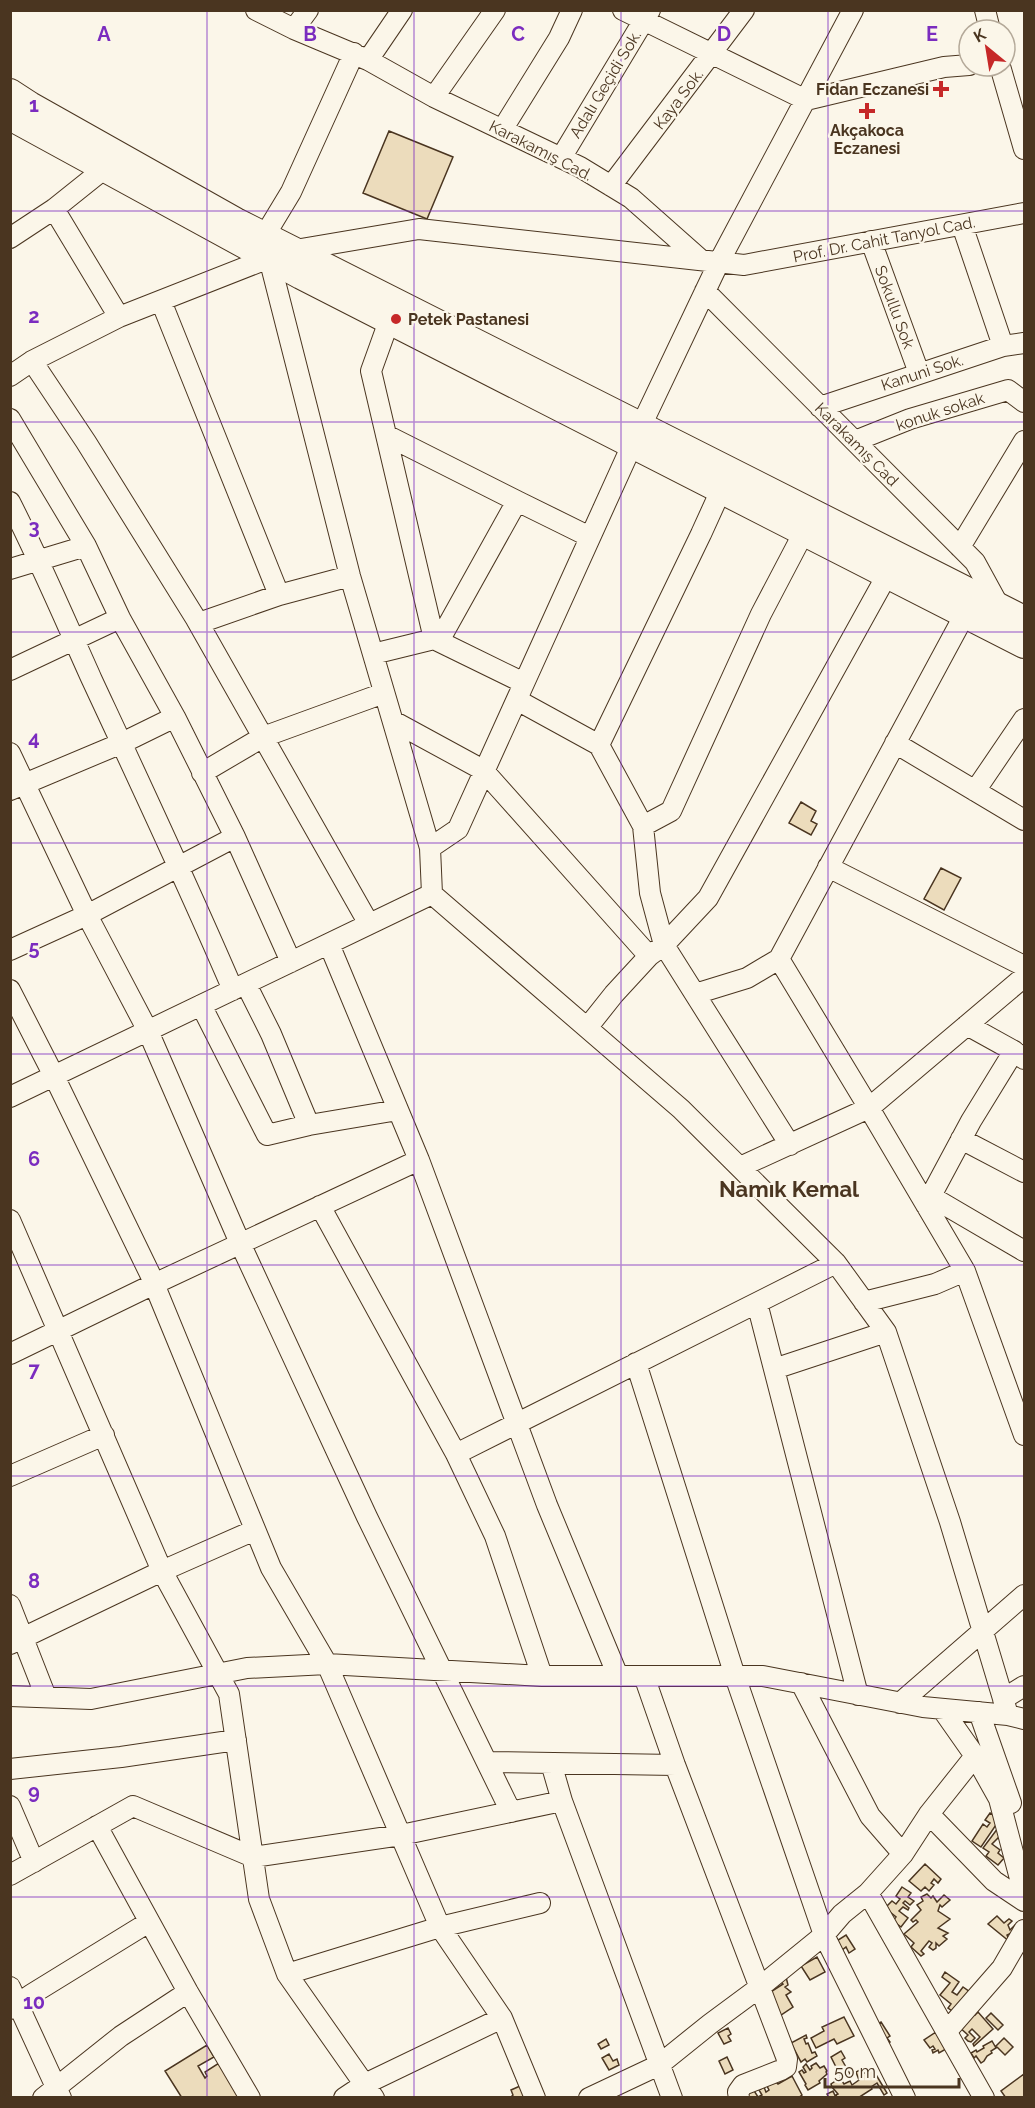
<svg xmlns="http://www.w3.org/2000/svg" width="1035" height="2108" font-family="Raleway,sans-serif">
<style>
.building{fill:#ecdcbc;stroke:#4a3520;stroke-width:1.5}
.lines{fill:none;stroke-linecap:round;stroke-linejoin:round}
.minor-casing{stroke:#4a3520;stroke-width:22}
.major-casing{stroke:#4a3520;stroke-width:28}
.minor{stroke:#fbf6e9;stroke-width:20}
.major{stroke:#fbf6e9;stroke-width:26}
.grid{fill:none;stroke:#7b2cbf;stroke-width:1.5;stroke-opacity:0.55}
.poi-dot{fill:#c62828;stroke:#fbf6e9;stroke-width:2}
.labels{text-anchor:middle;stroke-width:4.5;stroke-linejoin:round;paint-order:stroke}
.street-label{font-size:16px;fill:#4a3520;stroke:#fbf6e9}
.poi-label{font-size:16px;font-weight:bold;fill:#4a3520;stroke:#fbf6e9;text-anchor:end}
.district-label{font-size:22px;font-weight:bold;fill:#4a3520;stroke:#fbf6e9}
.grid-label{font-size:20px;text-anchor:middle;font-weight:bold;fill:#7b2cbf;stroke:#fbf6e9;stroke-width:4.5;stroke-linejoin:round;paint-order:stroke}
</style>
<rect width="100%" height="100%" fill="#fbf6e9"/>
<path class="building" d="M389,131l64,26 -26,62 -64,-26z
M801,802l15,9 -5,10 6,3 -6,11 -22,-12z
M941,868l20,10 -17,32 -20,-11z
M990,1813l10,6 -19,28 -9,-6 11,-17 4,3 3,-4 -5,-3z
M998,1828l3,12 -3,-2 -6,6 8,6 -2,3 6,5 -6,7 -12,-9 3,-4 -6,-4z
M925,1864l16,15 -3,4 -4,-4 -3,4 3,2 -5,6 -4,-4 -4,4 -12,-10z
M902,1887l9,6 -3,4 6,4 -4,4 -5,-4 -2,2 6,5 -1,2 -5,-3 -4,4 9,7 -7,9 -8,-6 3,-4 -11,-9 7,-7 4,3 4,-5 -4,-3z
M927,1894l4,4 2,-2 4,6 7,-7 6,5 -8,7 -2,-2 -2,6 12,8 -12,9 10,5 -5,3 4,3 -8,7 -3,-3v5l-3,2 -4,-3 3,-4 -3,-2 -8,10 3,3 -3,2 -10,-9 3,-4 -10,-9 14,-12 -2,-2 -3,2 -2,-2 10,-10 -4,-5 6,-4 -2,-4z
M997,1916l7,7 5,-4 3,2 -4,4 2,5 5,-5 4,4 -12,6 3,7 -22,-18z
M846,1935l9,14 -6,4 -3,-6 -5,4 -6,-9z
M817,1957l8,15 -15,8 -9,-14z
M945,1972l14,10 -7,10 5,3 6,-8 7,5 -15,21 -7,-5 3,-4 -11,-9 10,-12 -8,-6z
M786,1977l2,8 -3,2 6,5 -5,3 7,12 -15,10 -9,-24 14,-9 -3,-3z
M973,2012l2,3 3,-3 15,17 -19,17 -1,-2 7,-7 -8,-8 -3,3 6,6 -4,4 -3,-1 -3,-3 3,-3 -10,-9z
M991,2013l12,12 -5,5 -12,-12z
M844,2017l10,19 -17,8 -3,-5 -18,9 -5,-10 13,-7 -2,-4z
M881,2022l9,14 -3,2 3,4 -6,3 -11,-18z
M728,2028l3,6 -3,2 3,5 -7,3 -6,-11z
M936,2032l10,17 -7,4 -1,-3 -5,3 -1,-3 3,-1 -2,-3 -3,2 -6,-8z
M806,2035l1,3 -3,1 2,5 2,-1 4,10 3,-1 2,4 -10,6 -2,-3 -4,3 -10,-19z
M1004,2038l9,9 -8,8 -9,-9z
M606,2039l3,6 -8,4 -3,-5z
M992,2041l4,7 -5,3 1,2 -5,3 -3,5 -3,2 -5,-7 -2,2 -3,-5 5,-3 1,2 7,-4 -1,-2z
M207,2045l7,12 -16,9 7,12 2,-2 -2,-4 14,-9 22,35h-59l-17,-27z
M841,2051l4,7 -3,2 8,14 -6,4 -3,-4 -1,1 -9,-18z
M609,2054l4,7 4,-2 2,6 -10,5 -7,-12z
M727,2057l6,13 -8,4 -6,-13z
M816,2063l4,5 4,-2 3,5 -1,1 1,2 -8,7 1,2 -12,7 -3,-5 1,-1 -7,-12 3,-2 2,3 2,-1 -3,-5 3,-3 4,6 2,-2 -1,-2z
M872,2068l15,25 -3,2 -7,-12 -6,4 1,2 -14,9h-21l-1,-3 2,-1 -6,-7 -1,-3 9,-6 4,6 6,-3 2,4 7,-5 -3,-8 4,-2 3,4z
M1024,2074v24h-18l-5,-7z
M792,2076l10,19 -4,3h-56l11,-9 5,8 4,-2 -3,-5 5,-3 2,5 3,-2 -2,-4 9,-4 2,2z
M520,2086l5,12h-15l3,-3 -2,-5z
M833,2091l3,7h-7l-2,-4z"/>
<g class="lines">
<g class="minor-casing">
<path id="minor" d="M256,10l38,19 74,31 66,37 146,70 51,31 70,62
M623,10l183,90 138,-33 25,-2
M985,10l5,20
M294,29l14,-19
M368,60l34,-50
M1000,66l24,83
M434,97l61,-87
M502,130l57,-92 13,-28
M561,158l89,-148
M611,186l133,-176
M54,209l65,108
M962,225l41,121
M265,235l26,-43 63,-139
M10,238l44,-29 50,-40
M871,241l48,132
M269,258l81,318 80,272 2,46 249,215 155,154 50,69 64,190 58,193
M705,291l270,271 24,44
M161,301l118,294
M389,321l-18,50 63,268
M32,361l54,81 110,177 173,305
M10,376l22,-15 87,-44 150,-59 26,-8 124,-21 325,36 280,-52
M820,407l183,-61 21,-3
M10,419l76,127 34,72 55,99 60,120 56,125
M386,435l131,66 -78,140
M855,441l55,-22 98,-29 16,12
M517,501l73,36
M10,502c30,59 55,118 82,178 48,103 96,205 141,310
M960,547l64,-106
M10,569l76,-23
M199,623l80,-28 71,-19
M373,654l61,-15 90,44
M10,670l110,-52
M517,700l82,45 44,81 7,67 14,52 126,200
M393,721l90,49 166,186
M895,743l129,77
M599,745l102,-211 20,-44
M10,753l77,162 61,116 92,212 127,274 144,295
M202,773l61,-36 121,-44
M10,790l112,-47 53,-26
M975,791l49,-72
M643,826l28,-15 90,-197 43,-82
M430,848l28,-19 174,-384 87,-183 134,-252
M828,867l196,99
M329,944l90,216 128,345 71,171
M10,950l77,-35 148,-78
M779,959l90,149 96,163 59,164
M246,984l25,50 38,91 89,-15
M10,990l44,86 96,198 121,294 56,96 113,263 62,91 33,80
M695,994l52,-16 32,-19 186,-345
M201,1005l66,130 42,-10
M967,1025l47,26 10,8
M587,1028l27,-34 35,-38 15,-11 44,-47 179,-323
M10,1097l422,-203
M961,1139l63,33
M740,1167l129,-59 155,-131
M930,1196l94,55
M926,1205l45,-84 43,-70
M320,1206l136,248 39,82 47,140
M10,1220l152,351 67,123 30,205 28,75 87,124
M864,1302l71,-18 30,-13
M757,1303l101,392
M10,1354l144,-70 265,-124
M636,1363l99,313 89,259 81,163
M774,1369l112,-37
M456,1454l380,-191
M10,1476l94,-41
M10,1605l36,92
M10,1644l152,-73 93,-41
M644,1676l31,89 112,294 -1,8 -5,3 -38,15 -5,7 1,6
M801,1683l69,133 33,38
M10,1696l81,3 156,-31 80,-4 215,12h221l160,31 85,8 16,4
M1003,1699l21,-13
M900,1703l124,-108
M942,1709l33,47 24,43 25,95
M979,1712l32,91
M487,1762l188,3
M551,1763l11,38 110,297
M10,1769l111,-12 115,-17
M10,1806l24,56
M929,1814l65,67 30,20
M97,1826l91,166 62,106
M10,1875l123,-69 120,51 148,-22 161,-34
M868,1893l116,205
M287,1974l153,-47 100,-24
M10,1987l51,111
M10,2009l22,-15 117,-72
M947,2031l55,-63 22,-38
M43,2098l78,-62 67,-44
M344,2098l21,-14 137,-66
M589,2098l70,-33 51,-41 50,-37 64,-52 18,-21 26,-21 35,-39 26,-40 46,-58"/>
</g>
<g class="major-casing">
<path id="major" d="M10,92l20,13 206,116 788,398
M10,117l291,159 723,369"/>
</g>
<use href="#minor" class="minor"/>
<use href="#major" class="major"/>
</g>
<path class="grid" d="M207,10v2088M414,10v2088M621,10v2088M828,10v2088M10,211h1014M10,422h1014M10,632h1014M10,843h1014M10,1054h1014M10,1265h1014M10,1476h1014M10,1686h1014M10,1897h1014"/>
<g class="poi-dot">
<path d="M938 80h6v6h6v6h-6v6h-6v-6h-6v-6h6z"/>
<path d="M864 102h6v6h6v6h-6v6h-6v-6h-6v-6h6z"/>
<circle cx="396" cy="319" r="6"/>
</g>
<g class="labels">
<g class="street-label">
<text transform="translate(605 84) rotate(-59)" y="6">Adalı Geçidi Sok.</text>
<text transform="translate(678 99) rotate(-53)" y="6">Kaya Sok.</text>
<text transform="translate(541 150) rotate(27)" y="6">Karakamış Cad.</text>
<text transform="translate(884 239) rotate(-11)" y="6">Prof. Dr. Cahit Tanyol Cad.</text>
<text transform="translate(895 307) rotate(70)" y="6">Sokullu Sok</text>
<text transform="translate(922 372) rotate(-18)" y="6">Kanuni Sok.</text>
<text transform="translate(940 411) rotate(-18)" y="6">konuk sokak</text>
<text transform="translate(857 444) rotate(45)" y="6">Karakamış Cad</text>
</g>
<g class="poi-label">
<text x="929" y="95">Fidan Eczanesi</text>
<text x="867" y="136" text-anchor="middle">Akçakoca<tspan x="867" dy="18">Eczanesi</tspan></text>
<text x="408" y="325" text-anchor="start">Petek Pastanesi</text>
</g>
<g class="district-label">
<text x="789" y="1197">Namık Kemal</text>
</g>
</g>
<g class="grid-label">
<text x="104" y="41">A</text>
<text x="310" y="41">B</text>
<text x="518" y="41">C</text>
<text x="724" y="41">D</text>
<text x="932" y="41">E</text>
<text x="34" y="112">1</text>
<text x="34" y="323">2</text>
<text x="34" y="534">3</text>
<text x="34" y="745">4</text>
<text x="34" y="955">5</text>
<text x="34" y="1166">6</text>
<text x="34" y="1377">7</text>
<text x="34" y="1588">8</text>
<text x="34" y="1799">9</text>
<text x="34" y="2009">10</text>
</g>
<rect width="1035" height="2108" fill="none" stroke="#4a3520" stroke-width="24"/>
<g transform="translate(987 48) rotate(330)"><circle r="28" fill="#fbf6e9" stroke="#b4a999" stroke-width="1.5"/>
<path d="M0-4.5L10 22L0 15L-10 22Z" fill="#c62828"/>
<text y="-9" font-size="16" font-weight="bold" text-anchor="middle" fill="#4a3520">K</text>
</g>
<path d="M825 2078v9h134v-9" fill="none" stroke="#4a3520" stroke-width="3"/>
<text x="834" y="2078" font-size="18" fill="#4a3520" stroke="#fbf6e9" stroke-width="4.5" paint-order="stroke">50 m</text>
</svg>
